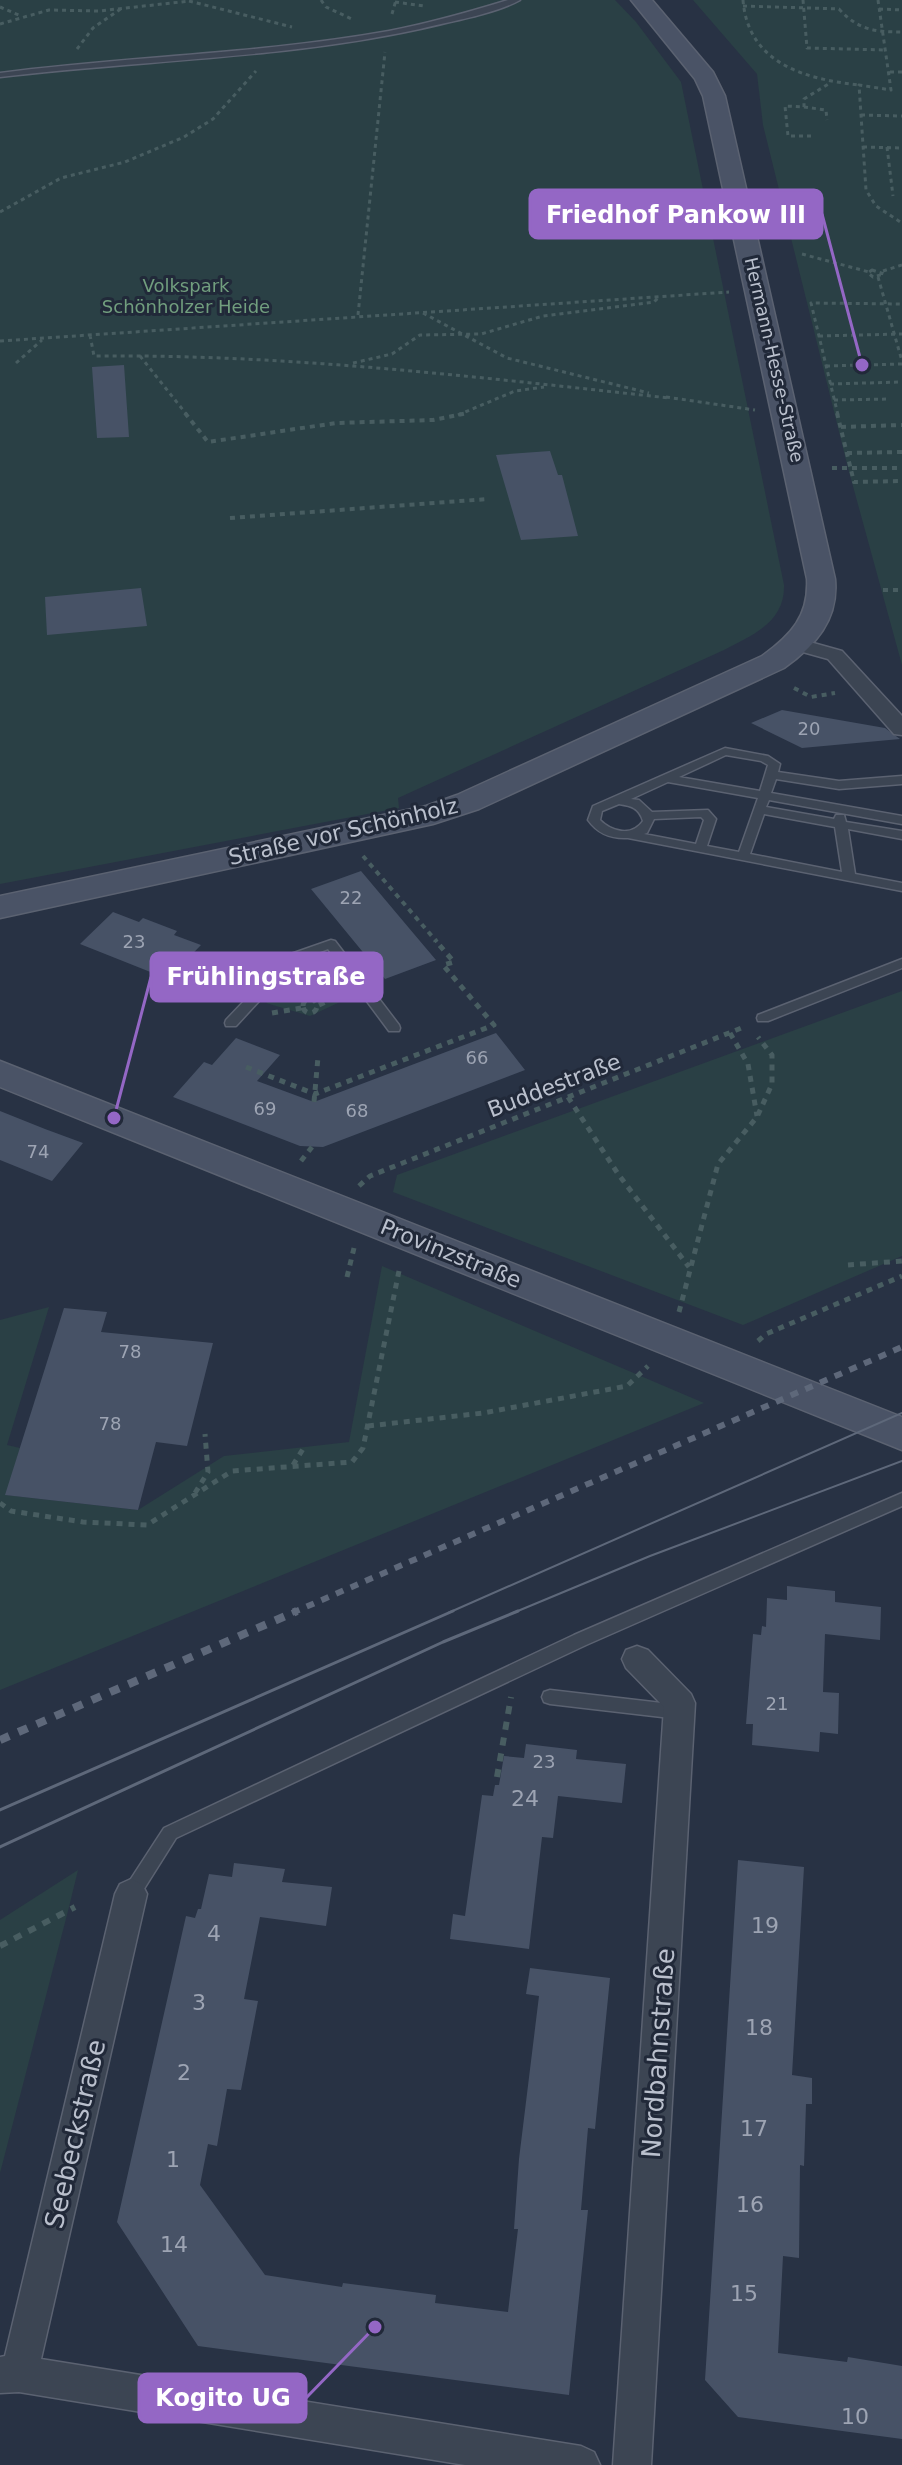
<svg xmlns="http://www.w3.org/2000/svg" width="902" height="2465" font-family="'DejaVu Sans',sans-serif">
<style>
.green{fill:#2a4045}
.building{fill:#475266}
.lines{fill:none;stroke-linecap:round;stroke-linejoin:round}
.service-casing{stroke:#5b6271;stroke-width:3}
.minor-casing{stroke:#5b6271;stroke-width:3}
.secondary-casing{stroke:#5b6271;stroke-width:3}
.path-far3{stroke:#485d61;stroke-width:3;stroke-dasharray:4 4;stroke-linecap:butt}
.path-far2{stroke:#485d61;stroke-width:4;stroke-dasharray:5 5;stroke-linecap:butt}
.path-far1{stroke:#485d61;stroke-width:5;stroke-dasharray:6 6;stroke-linecap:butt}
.path{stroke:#485d61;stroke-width:6;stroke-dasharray:8 8;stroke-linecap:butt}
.service{fill:#3c4553;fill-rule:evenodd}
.minor{fill:#3c4553;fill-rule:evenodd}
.secondary{fill:#4a5366;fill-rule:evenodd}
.tram-far1{stroke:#5e687a;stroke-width:2}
.tram{stroke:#5e687a;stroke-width:3}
.rail-far1{stroke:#5e687a;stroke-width:6;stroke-dasharray:8 8;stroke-linecap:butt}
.rail{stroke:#5e687a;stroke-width:8;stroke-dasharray:10 10;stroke-linecap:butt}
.labels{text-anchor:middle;stroke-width:6;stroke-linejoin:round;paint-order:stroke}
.far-park-label{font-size:18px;fill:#719e7e;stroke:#212939}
.far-street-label{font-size:18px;fill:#bac0cd;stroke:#212939}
.number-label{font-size:18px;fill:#9da4b3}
.street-label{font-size:22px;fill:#bac0cd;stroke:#212939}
.near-number-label{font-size:22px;fill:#9da4b3}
.near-street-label{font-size:26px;fill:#bac0cd;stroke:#212939}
.leader{fill:none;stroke:#9467c5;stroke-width:3}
.callout-dot{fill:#9467c5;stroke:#212939;stroke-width:3}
.callout{fill:#9467c5;stroke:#9467c5;stroke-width:3}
.callout-label{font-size:24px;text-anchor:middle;font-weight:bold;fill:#fff}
</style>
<rect width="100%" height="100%" fill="#283244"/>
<path class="green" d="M0,0h615l21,22 45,60 103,503c1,37 -31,50 -60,65l-326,148 1,10 -399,76z
M693,0h209v665l-54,-197 -85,-343 -6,-51z
M303,967c27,-1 35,9 50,29l-43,20 -44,-13 27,-29z
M902,991v265l-159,69 -350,-133 4,-17z
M382,1266l322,137 -704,287v-370l49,-13 -42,138 13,3 -14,47 132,15 86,-54 125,-14z
M78,1870l-9,37 -69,266v-253z"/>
<path class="building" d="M124,365l5,72 -32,1 -5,-71z
M550,451l8,24h4l16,61 -57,4 -25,-85z
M141,588l6,38 -100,9 -2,-38z
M782,710l103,18 15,11 -98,9 -51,-25z
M361,871l53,63 22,26 -51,19 -74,-90z
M113,912l26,10 4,-4 34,13 -3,4 27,10 -33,34 -88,-35z
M496,1033l29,37 -202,77 -23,-1 -127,-49 31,-35 8,3 24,-27 44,17 -23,26 57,21z
M0,1111l45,18 38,14 -31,38 -52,-21z
M64,1308l43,4 -6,20 112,11 -26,103 -31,-4 -18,68 -133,-15z
M787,1586l48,5v11l46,5 -1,33 -55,-6 -2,58 16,1 -1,41 -18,-2 -1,20 -67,-7 1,-21h-7l7,-90 8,1 1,-9 4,1 1,-29 20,2z
M526,1744l51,6 -1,9 50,5 -4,39 -64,-7 -5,42 -11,-1 -13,112 -79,-10 3,-25 12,2 17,-121 11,1 2,-11h4l5,-29 20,2z
M738,1860l66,7 -12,208 20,3v26h-6l-2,62 -4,-1 -1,93 -16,-2 -5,97 69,9 1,-5 54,9v73l-164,-22 -33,-37z
M234,1863l51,6 -3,13 50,5 -6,39 -66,-9 -16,82 14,2 -17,89 -14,-1 -10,57 -9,-2 -8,41 65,90 77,12 1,-4 93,12 -1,8 73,9 10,-83h-4l5,-70 20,-163 -13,-2 4,-26 80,10 -15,151 -7,-1 -7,82h7l-19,185 -371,-49 -81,-124 69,-306 9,2 3,-9h3l8,-35 23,3z"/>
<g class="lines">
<g class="service-casing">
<path id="service" d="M508,0h12c-25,14 -71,22 -100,29 -138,30 -280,31 -420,48v-4c129,-17 261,-19 389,-42 41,-8 80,-19 119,-31z
M725,748l43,8 12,8 -2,8 61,9 63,-5v8l-63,5 -63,-10 -5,14 131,23v8l-133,-24 -3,7 68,12 2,-4h8l2,7 56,9v8l-54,-10 7,45 47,9v8l-274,-53c-17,1 -30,-4 -40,-18l5,-14zM726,755l35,6 7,4 -8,26 -81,-14zM668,782l90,16 -19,54 -32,-6 9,-27 -8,-9 -56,2 -13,-12 -8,-1zM619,804c13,2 20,4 24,17 -11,16 -31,11 -43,-1l2,-9zM764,814l71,13 7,45 -92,-18zM701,817l3,3 -8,24 -52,-10 3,-1 7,-14z
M331,940l4,1 64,84 1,3 -1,3h-10l-61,-82 -32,12 -60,65h-10l-1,-3 1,-3 62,-65z
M902,959v9l-134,53h-10l-1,-3 1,-3z
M902,1493v13l-316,139 -410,193 -39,62 -6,2 -6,-2 -3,-6 3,-6 39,-60 410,-193z
M550,1690l129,15 6,2 2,5 -2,5 -6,2 -129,-15 -6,-2 -2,-5 2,-5z"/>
</g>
<g class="minor-casing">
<path id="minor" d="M799,639l43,12 60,65v19l-8,-1 -66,-75 -36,-10 -3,-4 3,-4z
M637,1646l11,4 43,44 4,9 -44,762h-38l51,-758 -38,-39 -4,-9 4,-9z
M131,1879l11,5 5,10 -106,465 540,87 13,6 6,13h-135l-446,-73 -19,1v-36l5,-1 110,-462 5,-10z"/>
</g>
<g class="secondary-casing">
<path id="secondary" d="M631,0h21l61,72 12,24 110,483c4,41 -20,67 -51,89l-305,141 -46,15 -433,94v-22l426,-90 31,-11 305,-139c29,-21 47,-40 45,-77l-104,-483 -8,-17z
M0,1061l902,356v33l-902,-363z"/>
</g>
<path class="path-far3" d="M321,0l5,7 28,13
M743,0c5,63 61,79 116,85
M803,0l4,48 79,2
M878,0l13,90 -32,-5 7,105 10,16 26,17
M189,1l103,26
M395,2l29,4
M743,6l96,3c19,21 36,23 63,23
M0,7l21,9
M879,9l23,1
M392,14l4,-14
M0,24l49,-14 50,1 91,-10
M77,49l16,-21 29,-20
M890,72h12
M804,107l22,3 1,10
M861,115l41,1
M811,136h-23l-3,-30 19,1v-8l26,-16
M863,147l39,1
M887,147l6,49
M0,212l61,-34 64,-16 59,-25 29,-18 43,-48
M802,254l67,18
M872,270l12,4 -11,3 -5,-4z
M883,271l19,-6
M878,277l24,84
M423,313l84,45 142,35
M358,315l27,-263
M90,335l4,21c193,-2 383,21 575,42
M819,336l83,-2
M0,341l729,-49
M140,356l47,59
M16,363l26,-23
M353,363l39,-9 28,-19 61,-1 62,-18 111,-14 5,-5
M826,366l76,-2
M830,384l72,-2
M666,397l89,13
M834,400l55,-1
M458,415l57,-24 29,-4
M838,415l-27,-112 91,1"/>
<path class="path-far2" d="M185,413l23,29 128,-19 97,-3 35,-7
M837,413l17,69 48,-1
M841,427l61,-2
M847,453l55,-1
M832,468h70
M230,518l258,-19
M883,590h19
M794,688l17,9 24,-4
M363,856l74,86"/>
<path class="path-far1" d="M303 1006a7 7 0 1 1 14 0a7 7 0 1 1-14 0Z
M319,1005l24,-11
M272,1013l29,-5
M730,1033l18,31 9,52
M246,1067l69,27 179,-69 -51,-60 11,-3 -19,-22
M568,1097l50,77 71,93
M314,1102l4,-45
M301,1161l11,-14
M359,1186l11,-10 374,-149
M848,1265l54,-4
M347,1277l7,-29
M679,1312l39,-148 39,-47 15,-33v-29l-14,-18
M758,1341l8,-7 136,-58
M368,1426l115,-13 144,-27 21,-20
M293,1465l10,-16
M195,1493l13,-21 -3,-38
M0,1503l11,8 72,11 64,3 85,-54 120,-9 11,-14 37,-182"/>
<path class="path" d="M497,1777l14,-80
M0,1946l75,-39"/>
<use href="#service" class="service"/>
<use href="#minor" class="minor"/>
<use href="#secondary" class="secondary"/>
<path class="tram-far1" d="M448,1613l454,-200
M513,1613l137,-57 252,-95"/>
<path class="tram" d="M0,1810l453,-199
M0,1847l443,-205 75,-31"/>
<path class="rail-far1" d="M292,1613l610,-266"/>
<path class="rail" d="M0,1740l297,-129"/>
</g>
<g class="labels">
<g class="far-park-label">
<text x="186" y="292">Volkspark<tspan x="186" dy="21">Schönholzer Heide</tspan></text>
</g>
<g class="far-street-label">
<text transform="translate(774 360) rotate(77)" y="6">Hermann-Hesse-Straße</text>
</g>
<g class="number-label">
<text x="809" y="735">20</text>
<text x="351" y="904">22</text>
<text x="134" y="948">23</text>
<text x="477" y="1064">66</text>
<text x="265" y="1115">69</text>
<text x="357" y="1117">68</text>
<text x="38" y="1158">74</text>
<text x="130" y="1358">78</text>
<text x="110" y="1430">78</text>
<text x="777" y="1710">21</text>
<text x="544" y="1768">23</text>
</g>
<g class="street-label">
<text transform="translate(343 831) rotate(-13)" y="8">Straße vor Schönholz</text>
<text transform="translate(554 1085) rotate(-21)" y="8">Buddestraße</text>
<text transform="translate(451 1253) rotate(22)" y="8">Provinzstraße</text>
</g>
<g class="near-number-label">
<text x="525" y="1806">24</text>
<text x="765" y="1933">19</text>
<text x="214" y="1941">4</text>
<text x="199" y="2010">3</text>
<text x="759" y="2035">18</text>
<text x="184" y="2080">2</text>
<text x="754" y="2136">17</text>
<text x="173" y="2167">1</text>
<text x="750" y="2212">16</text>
<text x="174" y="2252">14</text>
<text x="744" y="2301">15</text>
<text x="855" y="2424">10</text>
</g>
<g class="near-street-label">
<text transform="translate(658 2053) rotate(-86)" y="9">Nordbahnstraße</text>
<text transform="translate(75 2134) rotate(-77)" y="9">Seebeckstraße</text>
</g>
</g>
<path class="leader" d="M862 365L822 214M114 1118L151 977M375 2327L306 2398"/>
<g class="callout-dot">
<circle cx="862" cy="365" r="8"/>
<circle cx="114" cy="1118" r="8"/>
<circle cx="375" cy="2327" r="8"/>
</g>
<g class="callout">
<rect x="530" y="190" width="292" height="48" rx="8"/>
<rect x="151" y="953" width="231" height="48" rx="8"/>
<rect x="139" y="2374" width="167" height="48" rx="8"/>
</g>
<g class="callout-label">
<text x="676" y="223">Friedhof Pankow III</text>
<text x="266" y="985">Frühlingstraße</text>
<text x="223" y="2406">Kogito UG</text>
</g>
</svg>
